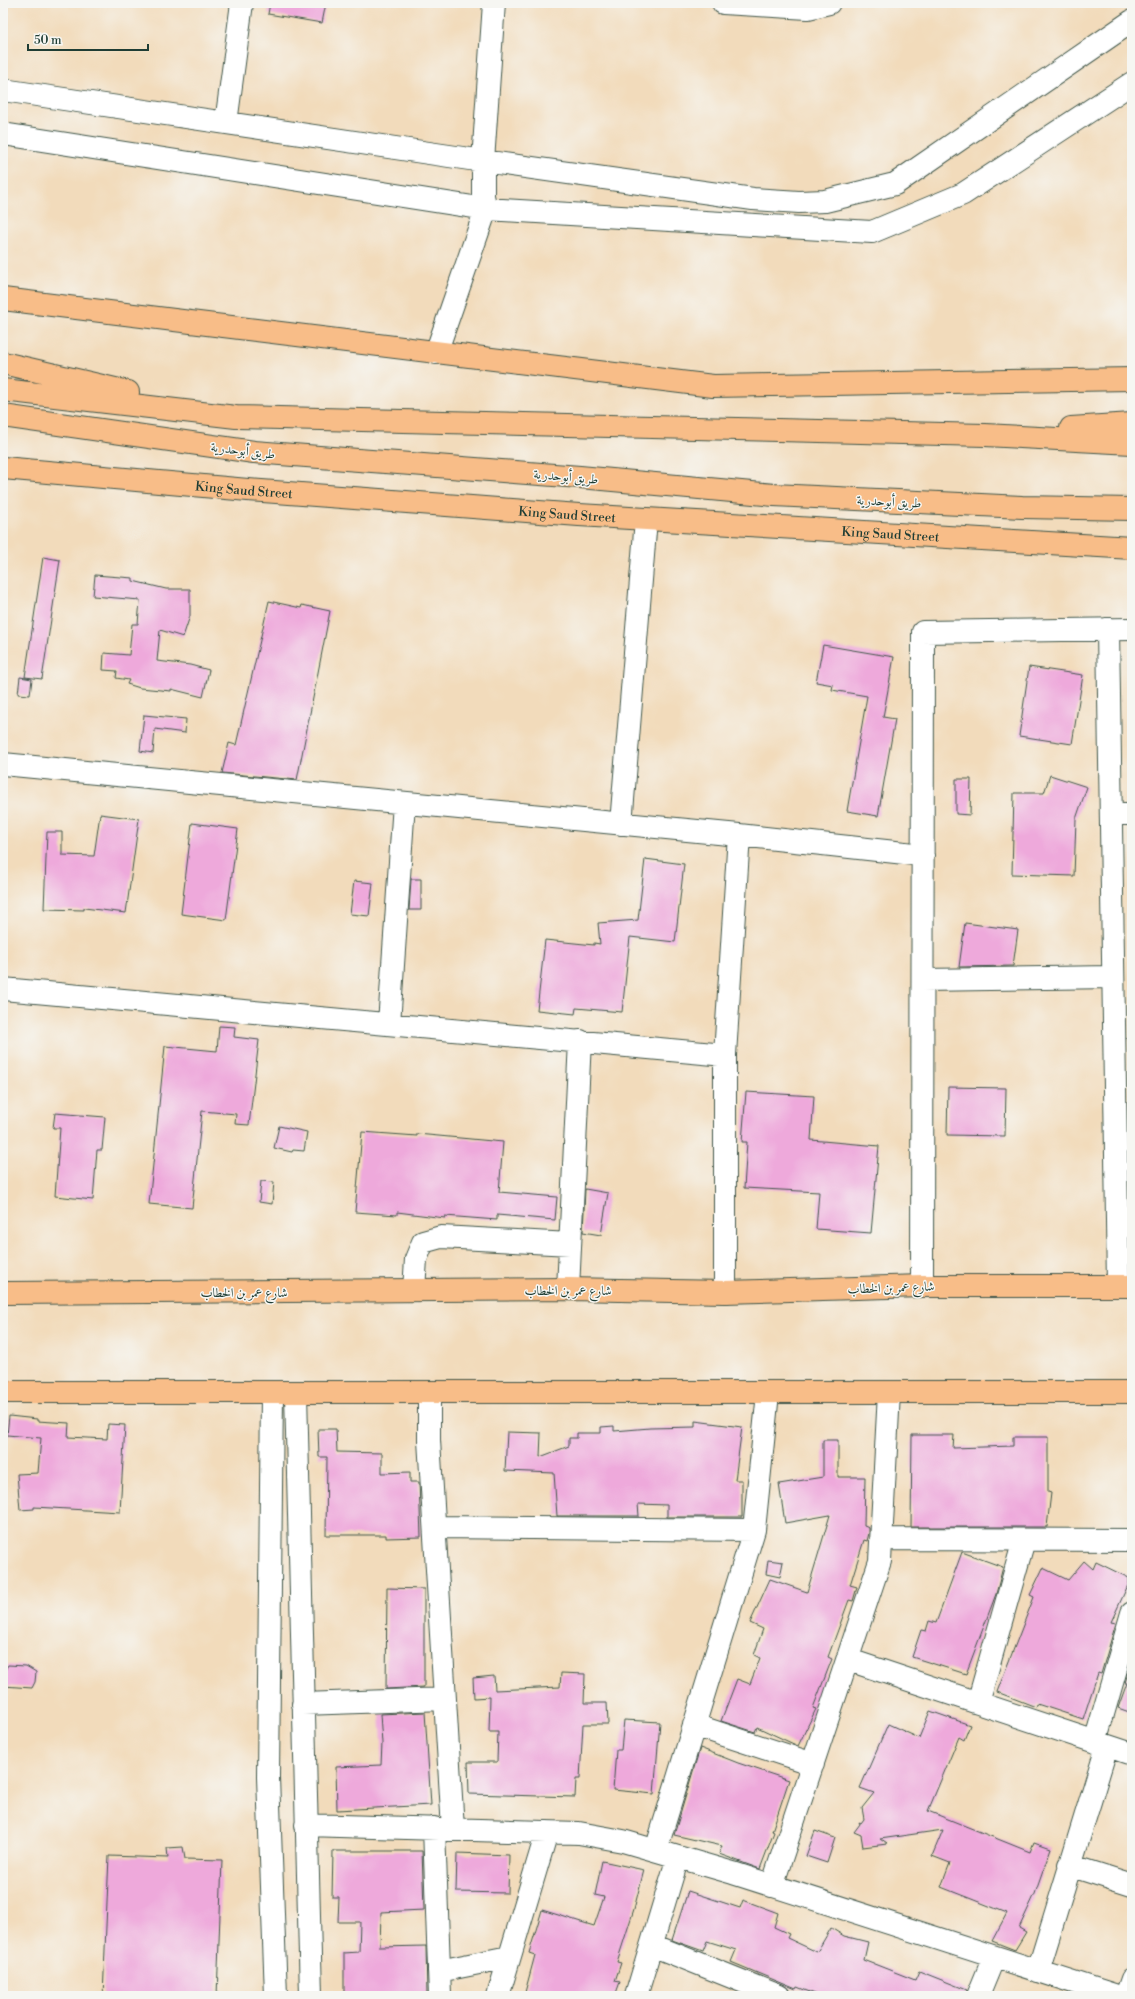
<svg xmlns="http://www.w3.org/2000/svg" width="1135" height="1999" font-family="'Libre Bodoni',Amiri,serif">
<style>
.building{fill:#eea9db}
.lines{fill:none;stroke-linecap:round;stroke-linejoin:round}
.minor-casing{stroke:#3f5548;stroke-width:24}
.major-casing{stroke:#3f5548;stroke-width:24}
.highway-casing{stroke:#3f5548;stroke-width:24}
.minor{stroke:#fff;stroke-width:22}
.major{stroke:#f8bd88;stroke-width:22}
.highway{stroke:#f8bd88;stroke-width:22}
.labels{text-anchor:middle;stroke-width:3;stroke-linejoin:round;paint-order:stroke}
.street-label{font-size:13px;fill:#1f3d34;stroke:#f6f6f2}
</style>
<rect width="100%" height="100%" fill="#f6f6f2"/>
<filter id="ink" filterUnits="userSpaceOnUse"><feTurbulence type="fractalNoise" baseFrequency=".025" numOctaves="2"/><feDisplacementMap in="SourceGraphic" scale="8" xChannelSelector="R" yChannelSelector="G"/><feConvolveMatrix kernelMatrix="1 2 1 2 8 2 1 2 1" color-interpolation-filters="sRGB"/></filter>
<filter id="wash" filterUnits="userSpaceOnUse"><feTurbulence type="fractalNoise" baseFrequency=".012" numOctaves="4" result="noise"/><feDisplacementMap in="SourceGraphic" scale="16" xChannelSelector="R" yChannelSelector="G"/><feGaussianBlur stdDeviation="0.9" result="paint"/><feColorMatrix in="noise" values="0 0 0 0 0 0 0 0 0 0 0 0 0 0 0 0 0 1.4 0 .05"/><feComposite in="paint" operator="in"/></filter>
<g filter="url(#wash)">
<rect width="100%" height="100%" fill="#f2dbbb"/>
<g id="blocks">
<path class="building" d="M270,3h56l-4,20 -54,-9z
M43,557l17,3 -18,119 -17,-2z
M95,575l38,3v3l33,8h24v27l-7,21 -23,-7 -3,31 33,4 19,5 -6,27 -32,-8v2l-31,-3 -13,-4 2,-4 -13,-2 1,-7 -14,-1 1,-17 25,2 3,-31h6l2,-24 -47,-4z
M269,601l32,7 1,-3 28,6 -33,169 -75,-7 7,-30 7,2z
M823,645l71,12 -11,60 12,2 -17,97 -31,-5 20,-115 -35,-6 1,-5 -17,-3z
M1029,667l54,8 -11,69 -53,-8z
M20,677l12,2 -2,16 -12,-1z
M144,715l42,4 -1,14 -30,-4 -2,24 -13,-2z
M1050,775l37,12 -11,32 -2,57 -62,-2 2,-81h30z
M956,779h15l-1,36 -14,-1z
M100,814l39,5 -13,94 -42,-5v2l-40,-1 3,-77h15v23l32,1z
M192,823l46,6 -12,91 -45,-6z
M645,859l39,5 -9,78 -45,-5 -8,75 -46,-4 -1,6 -38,-4 8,-70 49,5v-2l6,1 -2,-21 40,-3z
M411,879h10v31h-12z
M354,881l19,2 -4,33 -19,-2z
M965,923l53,7 -5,36 -54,1z
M219,1026l16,1 -1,10 25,3 -10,85 -14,-1 1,-10 -34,-3 -10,97 -43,-4 16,-158 52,5z
M948,1087l58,1 -1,48 -58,-1z
M746,1092l68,4 -3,44 68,6 -8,87 -55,-4 3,-37 -75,-4 3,-46h-5z
M55,1113l50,4 -3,33h-5l-4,50 -38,-4 5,-68h-7z
M279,1126l28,6 -3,19 -11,-1 -1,2 -18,-4z
M362,1132l55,4v-2l86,8 -4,50 58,5 -2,23 -58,-5v5l-52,-4v2l-48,-6v3l-42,-3z
M261,1181l13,1 -2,22 -13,-2z
M585,1189l23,4 -7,42 -18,-3z
M9,1416l28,3v2l32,2 -1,14 39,2 1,-15 17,1 -5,87 -86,-5v2l-14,1 -3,-36 21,-1 3,-35 -34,-3z
M695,1421l47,6 -7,53h7v37h-75v-12l-29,-1 1,12h-82l-3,-43 -49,-2 2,-39 34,1 -1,24 29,-11v-8h8v-5h24v-6l13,-1v5l36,-3 45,-1z
M318,1429h18l1,23 45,1v20l28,-1v10h9l2,55 -35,1v-3h-60l1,-78h-8z
M912,1435h42l-1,13 60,-2v-9h35v55l3,1 -4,34h-136z
M823,1440h15v37h27l-1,49 5,2v5l-2,8 -3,-1 -14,45 7,2 -4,14 -4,-1 -21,57 4,2 -19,49 3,1 -18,37 -41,-19 -2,5 -34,-11 16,-42 13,5 10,-26 -6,-3 9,-26 -13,-6 20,-44 37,13 23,-77 -45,8 -6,-39 44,-7z
M962,1552l41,15 -7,27 -30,80 -54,-17 9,-27 5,1 3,-10 7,2z
M768,1560l15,2 -3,15 -14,-3z
M1084,1561l9,8 3,-7 33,16v5l-18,39 5,1 -15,51 -3,-1 -15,46 -46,-15 -1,3 -39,-15 37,-95 -4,-2 13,-27 25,12z
M387,1588l37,1v98l-38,2z
M1132,1658v55l-14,-5 9,-25h-2z
M8,1665l18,1 10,6 -1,10 -3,6 -29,-2v-13z
M561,1673l24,1 -1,29h23l1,21h-25l-3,55h-4l-1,18 -106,-3 -1,-32h29l1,-30h-9l1,-35 -16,1 -1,-20 21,-2 1,14 65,-3z
M930,1711l40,14 -6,15 -5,-3 -31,74 102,41 4,-10 17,6 -16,46 -16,34 7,4 -11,18 -23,-9 15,-28 -66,-26 9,-24 -18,-7 11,-26 -63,9 7,5 -24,3 -2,-12 -7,-3 6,-8 -1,-2 2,1 3,-4 -2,-11 12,-15 -14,-5 28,-64 31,14z
M425,1712l6,93 -94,5 -1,-43 45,-2 1,-22 -2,-29z
M624,1720l36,2 -6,72 -41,-4 3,-40h5z
M700,1748l38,15 51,17 -17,51 2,1 -14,37 -41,-15 3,-8 -48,-11z
M815,1831l20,7 -8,25 -21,-7z
M183,1847l2,12 37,1 -5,136h-114l6,-140 59,2 -1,-10z
M333,1851h89l2,59 -43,2 -1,35 46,-1 1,50h-83v-43l15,-1 1,-30h-22l1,-25h-7z
M457,1853l52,2 -1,38 -52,-1z
M602,1861l42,9 -10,39 -17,53 4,1 -6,18 5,1 -5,14h-91l11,-41 -6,-2 13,-43 52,16 10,-29 -9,-2z
M688,1891l52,17 3,-8 35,13 -4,14 15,7 -2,4 30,14 14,-24 13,8 24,6 -4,18 51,20 4,-9 48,19 -1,6h-146l-23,-9 -1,2 -65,-27 5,-12 -29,-9 -4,10 -31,-11z"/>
</g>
</g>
<g filter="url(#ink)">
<use href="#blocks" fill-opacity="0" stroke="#3f5548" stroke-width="1"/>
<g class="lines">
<g class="minor-casing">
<path id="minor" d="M723,3l85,5 21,-5
M3,90l480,71 270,38 46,3 26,-1 70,-17 237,-163
M226,123l16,-120
M3,134l483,75 386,23 91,-38 169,-111
M436,353l50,-144 -3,-13v-35l11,-158
M1108,629l10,657
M3,764l736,71 184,20
M1111,814h21
M621,824l25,-305
M923,980l190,-3
M3,989l722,66
M389,1024l15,-221
M922,1286l1,-654 209,-3
M568,1289l12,-248
M414,1290l2,-31 7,-17 18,-5 129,7
M725,1292v-237l14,-220
M272,1393l-4,384 8,219
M296,1393l15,603
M429,1393v47l24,389
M435,1527l319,3
M882,1539l250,1
M849,1660l283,94
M978,1703l46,-163
M303,1704l142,-5
M694,1725l119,39
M1095,1742l37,-129
M306,1825l273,8 44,8 110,32 384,123
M434,1828l6,168
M656,1850l98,-320 14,-137
M1069,1865l63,20
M772,1886l108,-325 9,-168
M652,1945l127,51
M439,1971l70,-14
M1038,1971l69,-225
M498,1996l49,-164
M636,1996l42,-139
M978,1996l16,-39
M1126,1996l6,-17"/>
</g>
<g class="major-casing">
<g id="major">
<path d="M3,299l710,87 419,-7"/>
<path id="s1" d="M3,468l245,22 331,25 553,33"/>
<path d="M3,1293l565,-4 157,3 197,-6h210"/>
<path d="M3,1392h1129"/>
</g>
</g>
<g class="highway-casing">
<path id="highway" d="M3,363l125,29
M3,390l233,27 749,18 147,8
M3,416l251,36 326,25 194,18 248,12 110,2
M1071,428l61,-4"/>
</g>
<use href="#minor" class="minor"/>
<use href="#major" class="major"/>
<use href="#highway" class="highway"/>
</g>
</g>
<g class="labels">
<g class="street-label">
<text transform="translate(243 450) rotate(7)" y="5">طريق أبوحدرية</text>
<text transform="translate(566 476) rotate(5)" y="5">طريق أبوحدرية</text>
<text dy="5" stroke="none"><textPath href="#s1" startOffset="242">King Saud Street</textPath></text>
<text transform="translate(889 501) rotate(3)" y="5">طريق أبوحدرية</text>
<text dy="5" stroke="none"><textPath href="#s1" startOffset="566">King Saud Street</textPath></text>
<text dy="5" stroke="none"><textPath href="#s1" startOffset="890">King Saud Street</textPath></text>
<text transform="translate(891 1287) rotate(-2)" y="5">شارع عمر بن الخطاب</text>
<text x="568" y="1295">شارع عمر بن الخطاب</text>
<text x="244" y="1297">شارع عمر بن الخطاب</text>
</g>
</g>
<rect width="1135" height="1999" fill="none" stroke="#f6f6f2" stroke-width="16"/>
<path d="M28 44v6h120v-6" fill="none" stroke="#1f3d34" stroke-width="2"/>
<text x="34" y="44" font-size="12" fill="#1f3d34" stroke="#f6f6f2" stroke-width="3" paint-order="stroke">50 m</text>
</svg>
